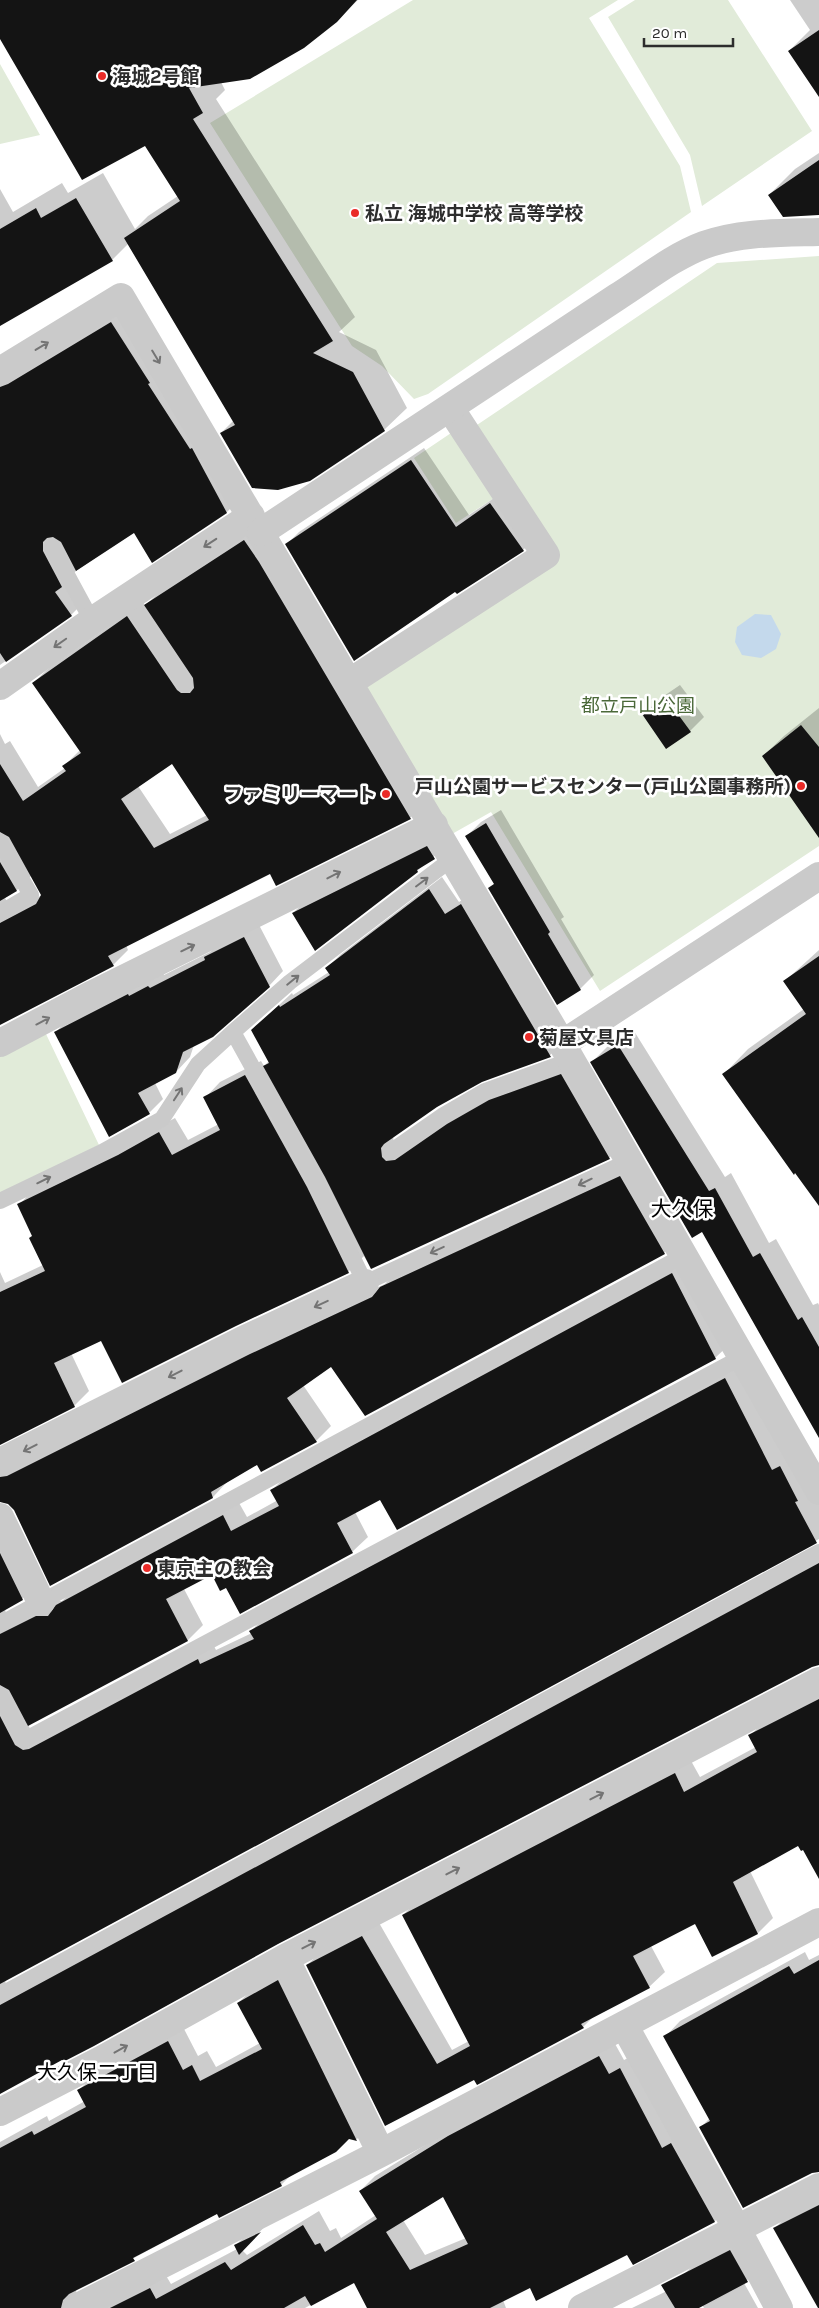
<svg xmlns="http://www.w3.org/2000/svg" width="819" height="2308" font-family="Karla,'Noto Sans JP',sans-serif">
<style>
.green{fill:#e1ebd9}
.water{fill:#c4d9ec}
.shadow{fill:#0003;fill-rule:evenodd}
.building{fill:#141414;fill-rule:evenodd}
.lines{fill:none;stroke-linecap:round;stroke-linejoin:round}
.service{stroke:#cacaca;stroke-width:16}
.minor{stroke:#cacaca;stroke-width:28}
.tertiary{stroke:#cacaca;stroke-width:28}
.oneway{stroke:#747474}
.poi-dot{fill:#ea2b28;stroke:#fff;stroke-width:2}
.labels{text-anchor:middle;stroke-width:5;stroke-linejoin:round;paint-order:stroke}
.poi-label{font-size:19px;font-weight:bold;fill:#2d2d2d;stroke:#fff;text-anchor:start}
.park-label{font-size:19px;fill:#4b6939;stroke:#fff}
.neighbourhood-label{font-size:20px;fill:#000;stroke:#fff}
.quarter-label{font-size:21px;fill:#000;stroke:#fff}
</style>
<rect width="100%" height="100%" fill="#fff"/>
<path class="green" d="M413,0h205l-29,18 91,148 11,46 -263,182 -14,5 -32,-33 -30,-20 -142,-223z
M635,0h93l84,131 -110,75 -12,-51 -82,-138z
M0,64l40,71 -40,9z
M819,256v590l-219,145 -109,-179 -39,22 -92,-148 178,-134 -67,-123 246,-166z
M454,431l43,65 -41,27 -42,-65z
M46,1034l53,111 -99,50v-138z"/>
<path class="water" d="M755,614l16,1 10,19 -5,15 -15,9 -19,-3 -7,-13 2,-15z"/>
<path class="shadow" d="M0,0h358l-22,21 -115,61 4,8 -9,9 139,218 -16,15 37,18 31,58 -23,22 -163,3 13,-13 -106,-176 -16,16 -112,64v-135l13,23 49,-29 6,10 35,-20 32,56 13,-13 30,-20 -33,-52 -145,-108z
M790,0h29v95l-30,-44 21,-21z
M819,153v60l-50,-18 26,-26z
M126,307l116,190 -15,15 -75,49 -18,-30 -58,40 -6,6 16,23 -15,15 -71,50v-290z
M424,448l45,67 34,-23 33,45 -13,13 -66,43 -2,-3 -101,69 -67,-115 12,-12z
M259,525l166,278 -15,15 -140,54 -144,73 2,5 -15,15 -113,59v-290l5,10 5,-3 28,46 27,-19 -1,-2 16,-16 -47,-67 16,-15 94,-66 2,4 16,-16zM173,762l34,53 -37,19 -32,-48zM31,876l11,19 -21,12h-11l-5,-9 12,-8z
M680,685l24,32 -14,14 -46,-17 14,-14z
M819,708v107l-56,-59 21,-20z
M501,810l63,107 -3,2 33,56 -14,14 -90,-101 5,-5 -29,-46 15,-15z
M439,835l7,11 -29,25 -124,42 12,-12z
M442,877l17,25 15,-10 89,151 -13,12 -69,25 -45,26 -43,30 1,8 68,-32 41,-24 71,-26 48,83 -13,13 -238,110 -7,-12 -16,16 -246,67 -31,14 18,38 -15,15 -74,37v-171l5,11 38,-18 -10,-29 -14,-31 15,-16 101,-49 40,-22 13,22 31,-16 -14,-26 15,-16 41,-21 3,5 5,-5 -17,-31 40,-37 1,2 36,-23 -2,-4 13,-13z
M258,923l25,48 -14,15 -75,59 -4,12 -14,15 -21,11 8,16 -14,14 -94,-80 14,-15 94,-46 1,3 46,-23 9,-9z
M819,950v254l-95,-130 24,-25 56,-40 -19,-28z
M634,1031l91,146 6,-4 38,70 7,-4 37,66 5,-2 1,2v130l-116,-205 -111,-168 15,-15z
M636,1162l43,76 -15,15 -333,112 -28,20 28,41 -15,15 -58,22 -30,18 -15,16 -162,87 -36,-75 -6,-6 -9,-2v-53l266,-109 119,-55 11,-12z
M688,1259l43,84 -16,15 -334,140 -26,14 13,25 -16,15 -112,60 -14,-26 -14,-13 -28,16 19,36 -15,15 -160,85 3,5 182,-86 3,6 36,-17 -1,-2 15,-15 474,-253 79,138v38l-814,440 1,6 813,-428v107l-8,2 -534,277 -277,150v-589l37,80 -15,15 -17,9 1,6 46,-13h10l11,-11 165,-89 9,16 31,-17 -6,-10 15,-15z
M819,1692v184l-15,-28 -5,-4 -49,27 23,47 -15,15 -62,-11 -45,24 14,26 -16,15 -55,29 -11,11 -108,51 -89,47 -79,-160 16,-15 55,-29 74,129 17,-9 -66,-126 15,-15 272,-141 10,18 56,-30 -6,-11 15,-16z
M805,1952l4,8 10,-5v215l-119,-42 10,-10 -45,-81 15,-16z
M294,1965l78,159 -15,15 -8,-2 -57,37 -11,11 -63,28 -142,76 1,11 12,8h-89v-166l47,-26 2,5 36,-20 -6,-11 15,-15 89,-48 15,29 9,-5 9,16 44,-24 -22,-40 16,-15z
M614,2042l10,18 12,-6 94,152 -15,15 -47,24 -18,-29 -120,71 -27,13 3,8h-138l-14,-27 -49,27h-210l70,-34 6,10 66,-35 -2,-3 21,-21 20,-10 -34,35 5,5 72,-44 11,20 6,-3 5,10 35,-23 -16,-24 15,-15 89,-55zM443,2195l23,43 -41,17 -22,-35z
M819,2198v102l-44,-72 15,-15z
M742,2239l16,31 -14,13 14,25h-54l-20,-34 12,-11z
M673,2288l9,20h-50z"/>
<path class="building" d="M0,0h357l-20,22 -33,26 -54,31 -61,9 14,25 -10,6 140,222 -20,12 40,19 32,59 -75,50 -32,9 -26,-2 -32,-55 15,-8 -111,-187 56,-37 -35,-55 -63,34 -82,-141z
M819,30v67l-31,-46z
M819,160v55l-36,2 -15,-22z
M76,198l37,63 -113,65v-97l36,-21 5,10z
M111,322l39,61 -2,1 42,65 2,-1 35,65 -75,50 -18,-30 -58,38 -15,-29 -8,-5 -6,1 -4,4v9l19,36 -7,5 17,24 -66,46 -6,-9v-266l8,-3z
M411,460l45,67 34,-24 34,48 -67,43 -2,-2 -101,69 -69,-117z
M244,540l15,22 152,257 -135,67 -6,-12 -162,82 6,10 -114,59v-102l36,-19 5,-9 -32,-58 -9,-5v-68l23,37 43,-30 -4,-5 19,-13 -49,-70 95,-67 50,74 4,3h9l4,-5 -1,-10 -49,-73zM172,764l37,56 -55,28 -33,-49z
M666,698l25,34 -25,17 -24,-35z
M801,725l18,22v91l-57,-82z
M486,823l64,109 -2,2 33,56 -24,15 -69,-117 6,-4 -29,-48z
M427,846l8,13 -18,11 1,2 -103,79 -23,-38z
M0,862l17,29 -17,10z
M429,889l16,25 16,-10 90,153 -69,25 -45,25 -53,37 -3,4 1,9 4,4 9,-1 52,-36 42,-24 72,-26 49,85 -239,110 -46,-92 -62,-111 6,-3 -18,-33 28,-25 1,2 50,-32 -5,-7z
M244,937l26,50 -57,50 -30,15 -7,21 -38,20 12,21 -41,23 -55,-105 74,-38 1,2 19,-10 2,2 55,-28 -1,-3z
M819,956v250l-24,-33 -1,2 -72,-101 84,-60 -23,-33z
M618,1045l91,146 6,-3 38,69 7,-4 38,67 4,-3 17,30v91l-117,-206 -10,6 -102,-176z
M245,1075l62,112 42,86 -113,53 -114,57 -21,-42 -47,22 21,44 -75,38v-153l45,-21 -16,-33 3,-2 -15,-32 101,-49 41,-23 13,23 48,-25 -17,-33z
M620,1176l45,78 -300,162 -34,-49 -44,31 30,44 -56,30 -4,-7 -46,27 2,6 -163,88 -36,-76 -6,-6 -8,-2v-25l7,-1 243,-122 122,-57 8,-10z
M672,1273l44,86 -319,171 -17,-30 -43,23 16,30 -113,61 -14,-26 -6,3 -8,-16 -46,24 22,42 -160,85 -19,-36 -9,-5v-51l36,-18h12l8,-11 167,-90 8,16 48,-25 -9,-16z
M725,1378l47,92 8,-4 18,35 -3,1 22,41 -817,441v-268l15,29 8,5 6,-1 169,-90 2,5 54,-25 -5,-8z
M0,1553l23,47 -23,13z
M819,1563v102l-7,2 -534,277 -184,102 -31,16 -1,-2 -62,34v-89z
M819,1699v180l-16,-29 -2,1 -3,-5 -65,36 25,52 -46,23 -17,-33 -62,32 17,32 -69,36 3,4 -107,57 -3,-5 -89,46 -79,-161 56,-29 75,128 33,-18 -68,-131 273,-142 9,19 73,-40 -9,-17z
M819,1960v212l-7,1 -69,35 -44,-81 11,-6 -47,-85 126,-70 5,8z
M278,1980l79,161 -8,-2 -13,13 -56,30 2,4 -63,32 -2,-4 -84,44 2,3 -66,33 -6,6 -2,8h-61v-160l32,-17 2,4 52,-28 -9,-17 91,-49 15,29 9,-5 8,16 62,-32 -25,-46z
M599,2056l10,18 11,-6 40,76 2,4 9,-5 44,79 -82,43 -6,-10 -91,46 -6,-13 -40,20h-123l-13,-25 -43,23 -6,-10 -21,12h-174l40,-20 6,11 69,-37 6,8 72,-45 12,20 5,-2 5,9 52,-33 -18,-28 89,-55zM443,2197l25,47 -58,26 -24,-38z
M819,2205v103h-1l-45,-80z
M261,2232l-22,23 -5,-10z
M730,2250l18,32 -49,26h-24l-14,-23z"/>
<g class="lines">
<path class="service" d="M52,547l40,74
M127,598l58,86
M0,842l31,53 -31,18
M233,1032l83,150 49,101 264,-122
M390,1152l52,-36 43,-25 86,-31
M0,1201l102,-49 60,-33 36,-55 35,-32 57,-50 163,-124
M0,1624l685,-369
M0,1695l24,45 718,-383
M0,1995l819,-443"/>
<path class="minor" d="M0,371l121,-74 441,747 257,447
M350,682l196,-127 -96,-147
M0,686l92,-65 159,-105
M0,1043l93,-49 341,-169
M562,1044l257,-168
M0,1462l243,-122 122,-57
M0,1517l41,85
M285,1958l96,195
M624,2025l113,204 42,79
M0,2112l101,-52 184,-102 534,-277
M76,2308l305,-155 438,-231
M582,2308l237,-121"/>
<path class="tertiary" d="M261,532l356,-235c27,-17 57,-41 87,-52 36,-13 77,-12 115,-13"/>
</g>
<defs><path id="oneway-shaft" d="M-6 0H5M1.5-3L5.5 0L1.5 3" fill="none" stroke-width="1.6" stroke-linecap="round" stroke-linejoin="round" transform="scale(1.25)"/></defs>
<g class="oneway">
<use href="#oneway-shaft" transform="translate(42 346) rotate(-31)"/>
<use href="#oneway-shaft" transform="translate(156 357) rotate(59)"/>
<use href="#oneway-shaft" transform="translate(210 543) rotate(147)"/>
<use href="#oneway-shaft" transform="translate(60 643) rotate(145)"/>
<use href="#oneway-shaft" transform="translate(334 875) rotate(-27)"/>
<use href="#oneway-shaft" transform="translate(422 882) rotate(-37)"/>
<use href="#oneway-shaft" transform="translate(188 948) rotate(-26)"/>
<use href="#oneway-shaft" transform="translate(293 980) rotate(-39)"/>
<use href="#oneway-shaft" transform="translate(43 1021) rotate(-28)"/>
<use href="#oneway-shaft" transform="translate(178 1094) rotate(-57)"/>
<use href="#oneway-shaft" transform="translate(44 1180) rotate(-26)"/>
<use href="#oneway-shaft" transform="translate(585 1182) rotate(154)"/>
<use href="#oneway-shaft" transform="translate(437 1250) rotate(155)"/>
<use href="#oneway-shaft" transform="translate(321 1304) rotate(155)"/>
<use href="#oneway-shaft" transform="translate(175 1374) rotate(153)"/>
<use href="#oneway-shaft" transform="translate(30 1448) rotate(153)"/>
<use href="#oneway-shaft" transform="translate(597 1796) rotate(-27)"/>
<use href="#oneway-shaft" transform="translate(453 1871) rotate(-27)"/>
<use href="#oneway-shaft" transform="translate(309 1945) rotate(-27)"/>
<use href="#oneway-shaft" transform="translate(121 2049) rotate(-29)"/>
</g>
<g class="poi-dot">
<circle cx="102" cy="76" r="5"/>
<circle cx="355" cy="213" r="5"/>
<circle cx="801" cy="786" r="5"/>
<circle cx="386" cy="794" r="5"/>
<circle cx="529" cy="1037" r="5"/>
<circle cx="147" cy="1568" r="5"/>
</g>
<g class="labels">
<g class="poi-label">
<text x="112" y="83">海城2号館</text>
<text x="365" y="220">私立 海城中学校 高等学校</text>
<text x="791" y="793" text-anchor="end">戸山公園サービスセンター(戸山公園事務所)</text>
<text x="376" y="801" text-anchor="end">ファミリーマート</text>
<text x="539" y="1044">菊屋文具店</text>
<text x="157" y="1575">東京主の教会</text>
</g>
<g class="park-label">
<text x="638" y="712">都立戸山公園</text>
</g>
<g class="neighbourhood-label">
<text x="97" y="2079">大久保二丁目</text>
</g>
<g class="quarter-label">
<text x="682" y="1216">大久保</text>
</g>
</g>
<path d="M644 38v8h89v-8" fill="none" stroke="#2d2d2d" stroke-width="2.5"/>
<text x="652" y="38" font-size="15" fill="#2d2d2d" stroke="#ffffff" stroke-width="4" paint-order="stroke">20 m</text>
</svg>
